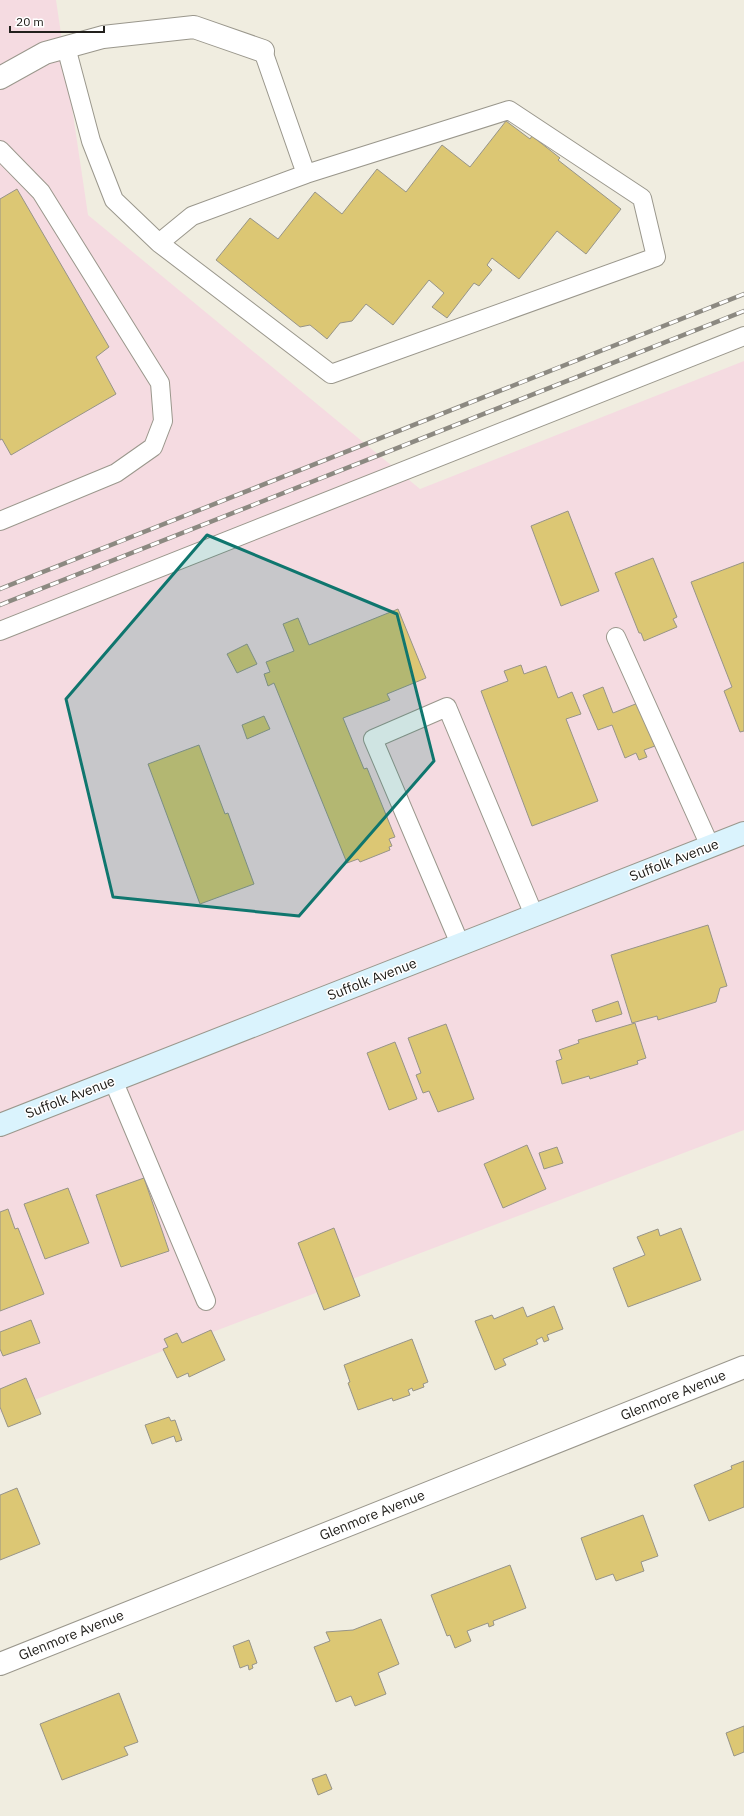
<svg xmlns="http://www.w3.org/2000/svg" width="744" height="1816" font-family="'IBM Plex Sans',sans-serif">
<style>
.industrial{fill:#f5dbe1}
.building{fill:#dcc774;stroke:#979488}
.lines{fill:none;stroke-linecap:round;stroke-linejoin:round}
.lane-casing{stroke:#9a978c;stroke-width:20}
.street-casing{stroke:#9a978c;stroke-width:24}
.secondary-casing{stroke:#9a978c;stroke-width:24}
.lane{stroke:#fff;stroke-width:18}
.street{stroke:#fff;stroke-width:22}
.secondary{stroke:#daf3fd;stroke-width:22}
.rail-casing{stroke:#8c8981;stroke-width:4.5}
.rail{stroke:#fff;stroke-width:3;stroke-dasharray:9;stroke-linecap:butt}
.marked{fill:#0f766e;fill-opacity:0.2;stroke:#0f766e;stroke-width:3;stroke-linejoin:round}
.labels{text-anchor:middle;stroke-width:3;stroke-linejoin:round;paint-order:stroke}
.street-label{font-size:14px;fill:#22201c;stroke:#fff}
</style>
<rect width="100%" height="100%" fill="#f0ede0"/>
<path class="industrial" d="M0,0h56l32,215 332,274 324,-128v769l-744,283z"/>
<path class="building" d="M506,121l24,18 2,-3 28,22 -2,2 63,49 -35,45 -29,-23 -38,48 -27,-21 -5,7 5,5 -13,16 -5,-3 -27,35 -15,-11 12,-14 -15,-13 -36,45 -27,-21 -14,17 -12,2 -13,16 -17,-14 -10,2 -84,-67 34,-42 28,21 37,-47 27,22 35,-45 29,23 36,-47 28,22z
M17,189l92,158 -13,10 20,37 -105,61 -9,-16 -2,1v-241z
M568,511l31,80 -38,15 -30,-80z
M653,558l24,59 -4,2 4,8 -33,14 -3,-8h-2l-24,-60z
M744,562v169l-4,1 -16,-41 8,-4 -41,-105z
M398,609l28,69 -39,16 3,6 -47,18 21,51 3,-1 28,69 -6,2 3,7 -3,1 1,3 -30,12 -2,-3 -11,4 -73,-180 -6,3 -4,-12 6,-2 -4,-10 28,-11 -11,-27 15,-6 11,27z
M247,644l10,20 -20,9 -10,-19z
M521,665l3,9 22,-8 12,32 14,-6 9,22 -15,5 32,82 -66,25 -51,-135 27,-10 -4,-10z
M603,687l10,26 25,-10 17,43 -11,4 3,7 -8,3 -3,-7 -11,5 -13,-33 -14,5 -15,-35z
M264,716l6,13 -23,10 -5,-14z
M199,745l26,69 3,-1 26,71 -54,20 -52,-140z
M708,925l19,61 -7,2 -4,14 -58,18 -1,-4 -25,7 -21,-68z
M618,1001l4,13 -26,8 -4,-12z
M635,1023l11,35 -9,3 1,3 -48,15 -1,-3 -27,8 -6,-23 6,-2 -3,-9 20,-7 -1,-3z
M446,1024l28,75 -36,13 -9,-21 -6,2 -7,-18 5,-2 -13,-35z
M395,1042l22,57 -28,11 -22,-57z
M527,1145l19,44 -43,19 -19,-44z
M557,1147l6,16 -19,6 -5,-16z
M144,1178l25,73 -48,16 -25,-72z
M68,1188l21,55 -44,16 -21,-55z
M8,1209l7,20 3,-1 26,66 -44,17v-99z
M334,1228l26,68 -36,14 -26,-67z
M681,1228l20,52 -73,27 -15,-39 32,-13 -8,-18 21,-8 2,7z
M554,1306l9,23 -16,6 2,5 -5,2 -2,-5 -6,3 2,4 -35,15 3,6 -11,5 -20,-49 17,-6 2,4 29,-12 4,10z
M31,1320l9,23 -37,13 -3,-7v-17z
M211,1330l14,30 -36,17 -1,-4 -11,5 -14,-29 5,-2 -4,-8 13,-6 5,10z
M412,1339l16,43 -5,2 1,3 -11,4 -1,-3 -4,2 2,5 -17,6 -1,-3 -34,12 -10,-27 2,-1 -6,-17z
M26,1378l15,36 -33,13 -8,-20v-18z
M169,1417l2,4 4,-1 7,20 -6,2 -2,-6 -22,8 -7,-19z
M744,1461v46l-35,14 -15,-36 38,-16 -1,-3z
M17,1488l23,56 -40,16v-65z
M643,1515l15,41 -17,6 3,9 -28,10 -3,-7 -17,6 -15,-42z
M510,1565l16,43 -33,13 1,4 -5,2 -1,-4 -21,8 4,10 -16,7 -5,-13 -3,1 -16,-41z
M381,1619l18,45 -21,9 8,21 -31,12 -4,-10 -15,6 -22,-55 16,-6 -4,-9 27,-2z
M249,1640l8,23 -5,2 1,3 -4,2 -1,-5 -8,3 -7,-22z
M119,1693l19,49 -14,5 4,8 -66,25 -22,-56z
M744,1726v26l-10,4 -8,-23z
M326,1774l6,15 -14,6 -6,-16z"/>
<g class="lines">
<g class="lane-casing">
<path id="lane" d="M66,47l25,94 23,59 45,43
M263,51l43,123 203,-64 133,88 14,59 -325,117 -172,-131 33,-27 114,-42
M0,150l41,42 119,191 3,38 -10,26 -37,26 -116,48
M0,631l744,-295
M616,637l94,209
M460,944l-87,-205 74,-32 87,208
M113,1080l93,221"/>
</g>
<g class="street-casing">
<path id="street" d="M0,78l45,-25 58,-16 91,-10 69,24
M0,1664l744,-297"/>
</g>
<g class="secondary-casing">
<path id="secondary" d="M0,1125l744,-292"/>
</g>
<use href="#lane" class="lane"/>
<use href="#street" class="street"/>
<use href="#secondary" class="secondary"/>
<g class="rail-casing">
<path id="rail" d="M0,589l744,-295
M0,605l744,-294"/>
</g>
<use href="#rail" class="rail"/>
</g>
<path class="marked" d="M207,535l190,79 37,147 -135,155 -186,-19 -47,-198z"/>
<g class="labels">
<g class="street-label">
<text transform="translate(674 860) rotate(-21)" y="5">Suffolk Avenue</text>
<text transform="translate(372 979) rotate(-21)" y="5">Suffolk Avenue</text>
<text transform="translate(70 1097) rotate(-21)" y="5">Suffolk Avenue</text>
<text transform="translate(673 1395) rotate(-22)" y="5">Glenmore Avenue</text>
<text transform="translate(372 1515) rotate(-22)" y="5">Glenmore Avenue</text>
<text transform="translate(71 1635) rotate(-22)" y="5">Glenmore Avenue</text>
</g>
</g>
<path d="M10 26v6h94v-6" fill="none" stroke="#22201c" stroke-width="2"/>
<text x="16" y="26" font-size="12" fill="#22201c" stroke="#ffffff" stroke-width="3" paint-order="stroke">20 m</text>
</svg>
